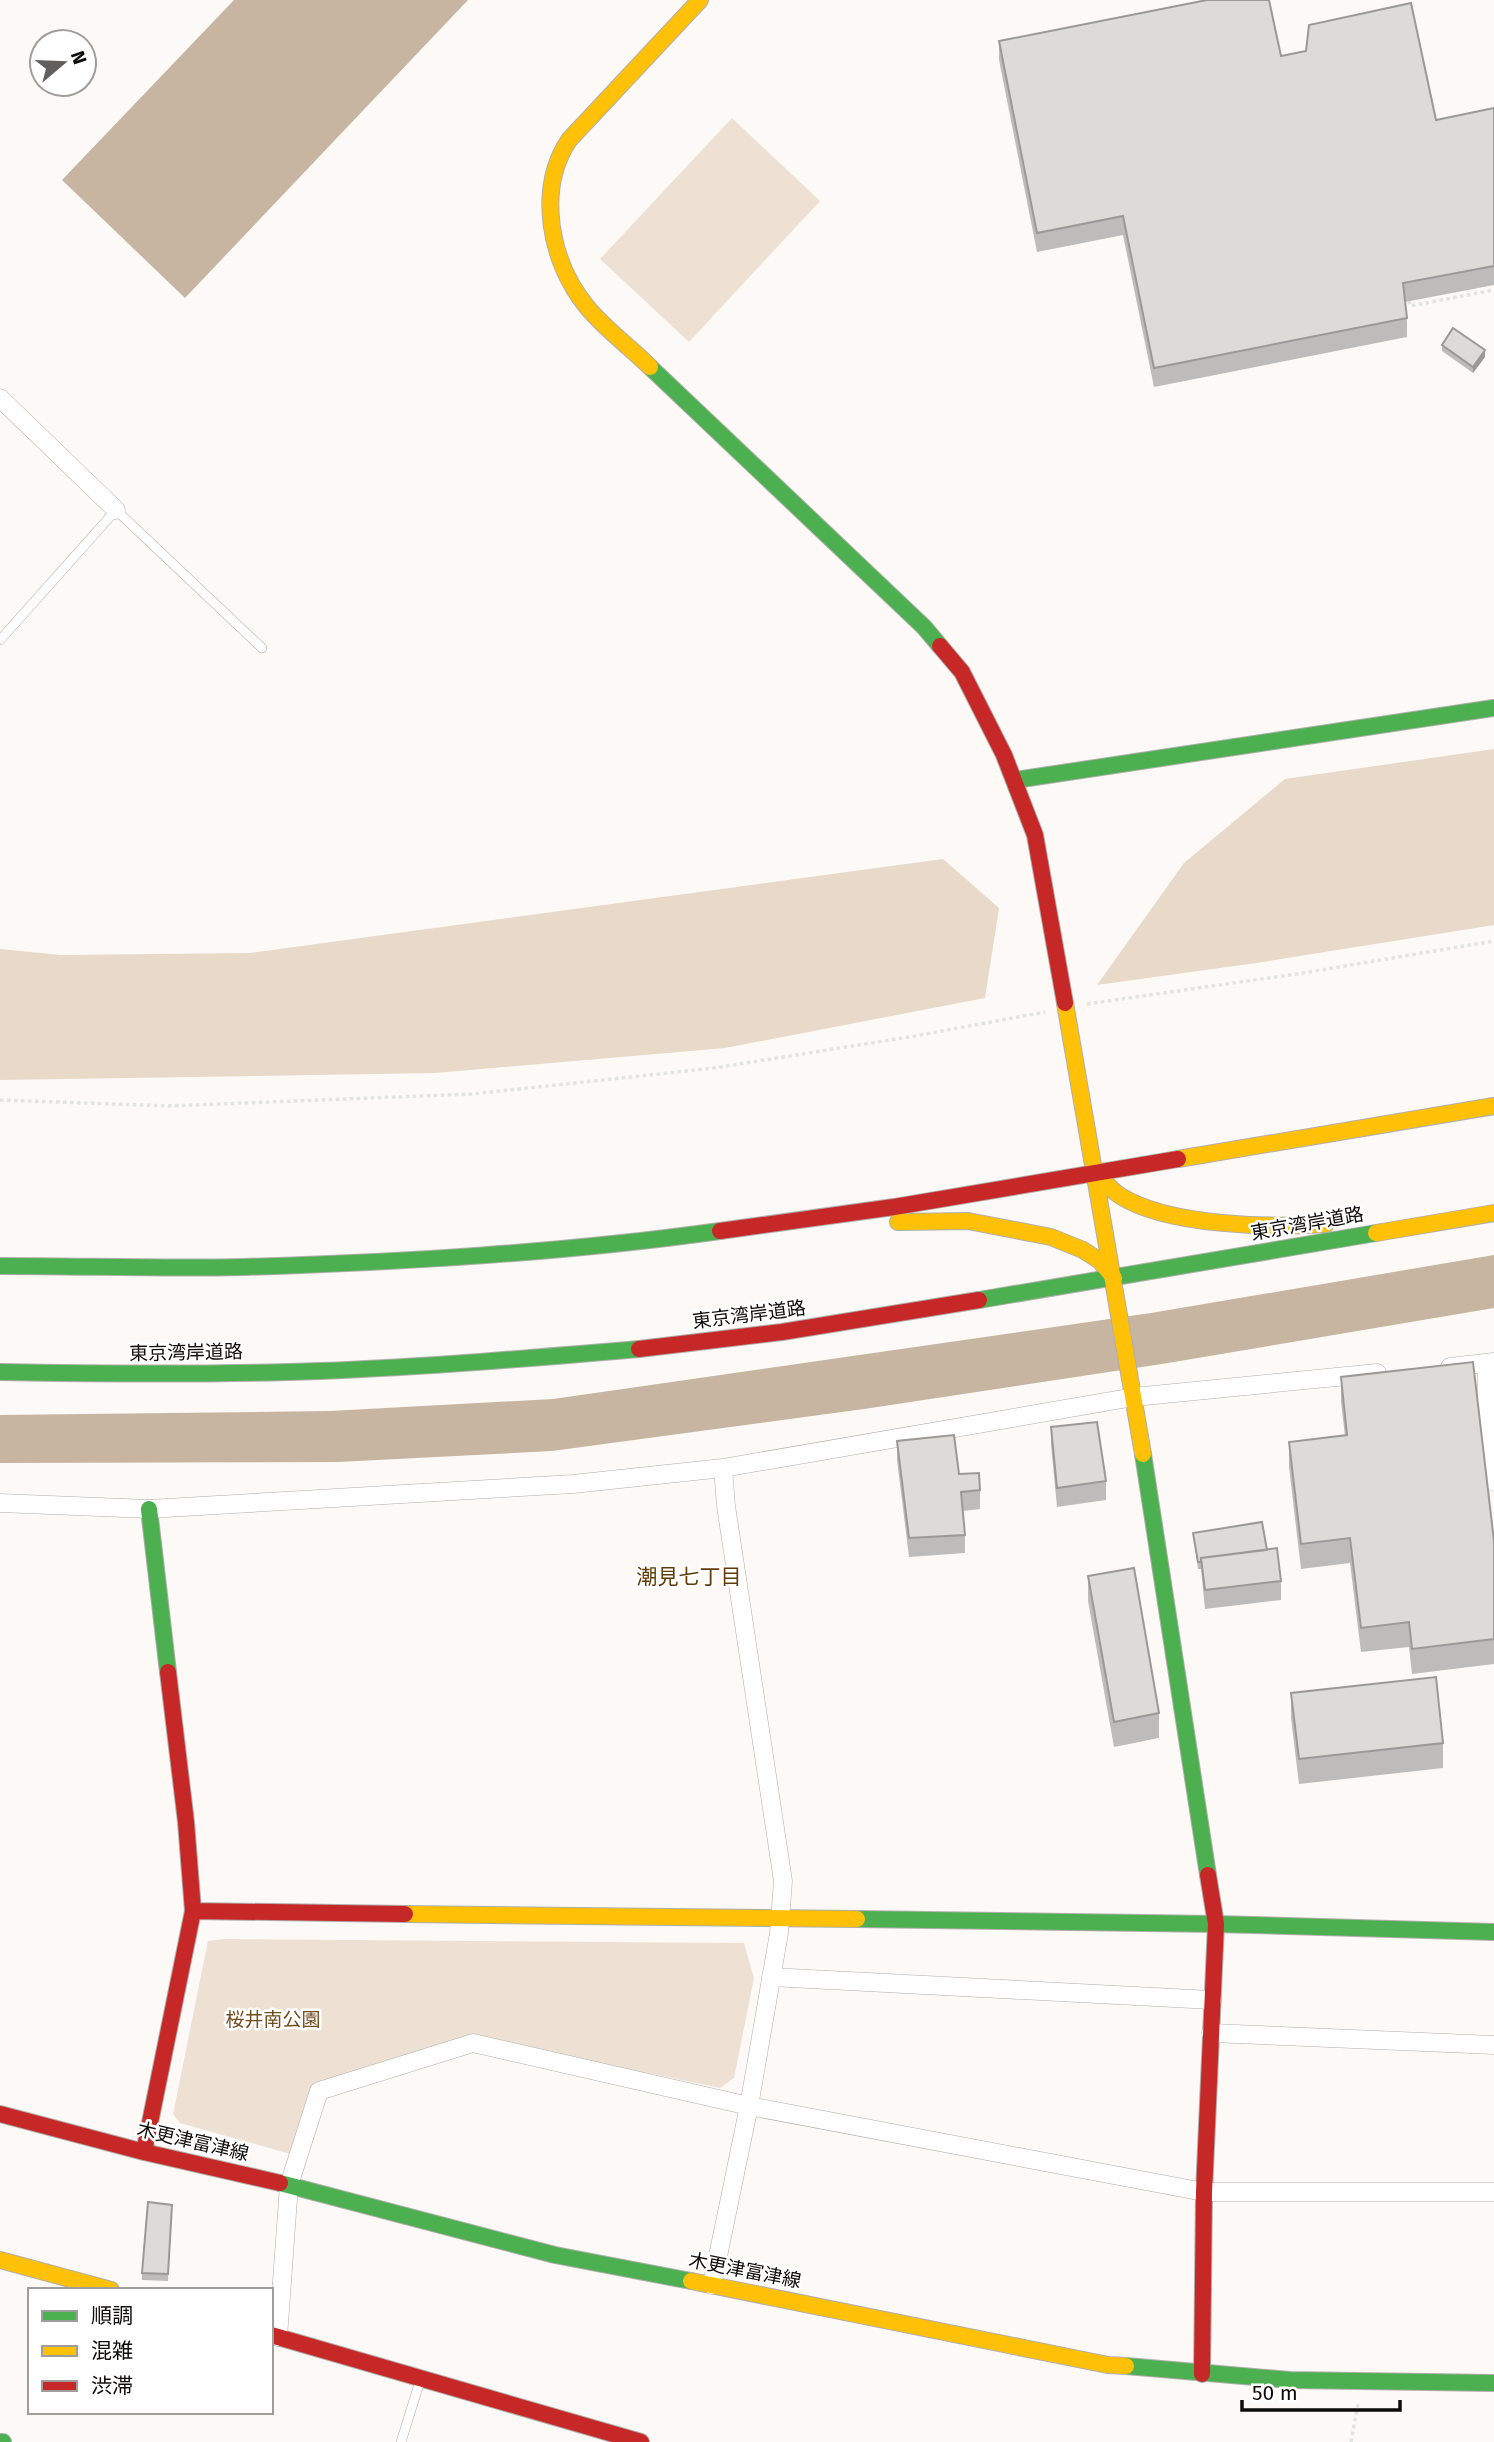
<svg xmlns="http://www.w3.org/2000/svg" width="1494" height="2442" font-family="'Fira Sans','Noto Sans JP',sans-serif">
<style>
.green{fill:#eee1d4}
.forest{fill:#e9d9c8}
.water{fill:#c8b5a1}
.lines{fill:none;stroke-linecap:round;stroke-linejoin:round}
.lane-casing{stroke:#b0aeac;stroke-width:10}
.street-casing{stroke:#b0aeac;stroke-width:19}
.fast-casing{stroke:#b0aeac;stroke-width:18}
.slow-casing{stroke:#b0aeac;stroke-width:18}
.jam-casing{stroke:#b0aeac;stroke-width:18}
.path{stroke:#e3e3e2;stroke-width:3.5;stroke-dasharray:3.5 3.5;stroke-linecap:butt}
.lane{stroke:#fffefe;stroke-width:9}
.street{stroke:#fffefe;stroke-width:18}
.fast{stroke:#4caf50;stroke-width:16}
.slow{stroke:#ffc107;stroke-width:16}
.jam{stroke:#c62828;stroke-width:16}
.wall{fill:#bebcba}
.shaded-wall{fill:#9b9997}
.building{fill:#dddbd8;stroke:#9b9997;stroke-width:2}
.labels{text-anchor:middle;stroke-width:5;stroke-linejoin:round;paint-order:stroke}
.street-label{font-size:19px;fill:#0e0c0a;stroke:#fff}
.park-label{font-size:19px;fill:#714d1f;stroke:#fff}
.neighbourhood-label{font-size:21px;fill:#603c08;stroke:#fff}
</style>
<rect width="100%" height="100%" fill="#fcf9f6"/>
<path class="green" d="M732,118l88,83 -131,141 -89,-83z
M224,1939l520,4 10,35 -20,100 -14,10 -247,-51 -158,51 -21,67 -114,-32 -7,-9 35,-173z"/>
<path class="forest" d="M1494,749v176l-238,38 -159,22 87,-122 101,-84z
M943,859l56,49 -14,90 -260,50 -290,25 -435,7v-131l61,6 189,-2z"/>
<path class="water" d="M234,0h234l-283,298 -123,-118z
M1494,1255v53l-332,56 -298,45 -312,42 -214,11 -338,1v-48l330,-4 223,-12 598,-86z"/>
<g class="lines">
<g class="lane-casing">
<path id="lane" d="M0,640l116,-130 146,138
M401,2442l19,-61"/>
</g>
<g class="street-casing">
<path id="street" d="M0,398l116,112
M1487,1363v48l7,71
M1450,1367l44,-5
M0,1503l149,6 424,-25 150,-16 411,-71 243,-24
M771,1977l441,23
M1211,2033l283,12
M712,2285l37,-179 30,-173 4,-52 -57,-375 -3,-38
M278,2337l11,-152 30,-94 154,-48 276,63 455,86h290"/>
</g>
<g class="fast-casing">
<path id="fast" d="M650,367l274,260 16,19
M1015,780l479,-72
M0,1266c81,0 163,3 244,1 159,-5 318,-14 476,-36
M979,1300l397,-67
M0,1372c107,2 213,3 320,-1 107,-4 213,-13 319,-22
M1143,1454l65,421
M149,1509l19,163
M857,1919l359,5 278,8
M280,2183l275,72 136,26
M1126,2366l164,14 204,3
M0,2442h3"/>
</g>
<g class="slow-casing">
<path id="slow" d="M650,367c-20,-20 -45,-38 -63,-60 -37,-45 -51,-117 -18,-167l131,-140
M1065,1003l78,451
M1178,1159l316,-53
M1096,1172c7,8 14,17 23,23 47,31 151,33 207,29
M898,1222l70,-1 83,16 32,13 17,11 14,17
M1376,1233l118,-20
M405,1914l452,5
M0,2260l111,30
M691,2281l417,84 18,1"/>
</g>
<g class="jam-casing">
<path id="jam" d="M940,646l22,26 42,83 31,80 30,168
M720,1231l174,-24 284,-48
M639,1349l143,-17 197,-32
M193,1911l212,3
M0,2114l144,38 136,31
M144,2152l49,-241 -7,-89 -18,-150
M271,2335l370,107
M1202,2374l2,-182 12,-268 -8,-49"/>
</g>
<path class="path" d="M1409,301l1,5 84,-16
M1087,1004l216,-31 191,-32
M0,1100l168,6 304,-12 242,-26 201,-32 130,-24
M1351,2442l7,-38"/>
<use href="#lane" class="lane"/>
<use href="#street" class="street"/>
<use href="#fast" class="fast"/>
<use href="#slow" class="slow"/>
<use href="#jam" class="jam"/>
</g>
<path class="wall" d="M999,41l282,15 155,64 58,-12v177l-89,17 2,16v19l-253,50 -31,-152 -86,17 -38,-192z
M1442,345l43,12 -12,16 -31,-22z
M1341,1377l153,164v123l-82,10 -3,-27 -48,5 -11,-89 -49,6 -12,-102v-25l56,-6 -4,-34z
M1051,1427l55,54v19l-49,7 -6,-62z
M897,1441l62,33 21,16v19l-17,2 2,24v18l-56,4 -12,-97z
M1193,1533l74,17 14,31v19l-76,9 -4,-40h-3z
M1088,1576l71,137v25l-45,9 -26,-146z
M1291,1693l152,50v25l-144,16 -8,-66z
M172,2205l-4,76 -26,-1v-7z"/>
<path class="shaded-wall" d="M1485,350v7l-12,16v-6z"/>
<path class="building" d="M1207,0h62l12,56 25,-5 3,-26 102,-22 25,117 58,-12v158l-91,17 4,35 -253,50 -31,-152 -86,17 -38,-192z
M1453,328l32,22 -12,17 -31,-22z
M1473,1362l21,179v98l-82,10 -3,-27 -48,6 -11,-90 -49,6 -12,-102 58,-7 -6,-58z
M1097,1422l9,59 -49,7 -6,-61z
M954,1435l5,39 20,-1 1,17 -19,2 4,43 -56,3 -12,-97z
M1262,1522l5,28 -66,8v4h-3l-5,-29z
M1277,1548l4,33 -76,9 -4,-32z
M1134,1568l25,145 -45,9 -26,-146z
M1436,1677l7,66 -144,16 -8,-66z
M148,2202l24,3 -4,69 -26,-1z"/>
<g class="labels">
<g class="street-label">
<text transform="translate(1307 1223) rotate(-10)" y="7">東京湾岸道路</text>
<text transform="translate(749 1314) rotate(-7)" y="7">東京湾岸道路</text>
<text transform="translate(186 1352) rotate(-1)" y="7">東京湾岸道路</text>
<text transform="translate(193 2141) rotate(13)" y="7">木更津富津線</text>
<text transform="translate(745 2270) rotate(11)" y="7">木更津富津線</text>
</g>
<g class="park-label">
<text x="273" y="2026">桜井南公園</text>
</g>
<g class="neighbourhood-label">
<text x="689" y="1584">潮見七丁目</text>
</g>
</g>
<rect x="28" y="2288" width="245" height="126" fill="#ffffff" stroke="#9f9e9d" stroke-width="2"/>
<rect x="42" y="2311" width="35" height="10" fill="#4caf50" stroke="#9f9e9d" stroke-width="2"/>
<text x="91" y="2323" font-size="21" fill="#0e0c0a">順調</text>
<rect x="42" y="2346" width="35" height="10" fill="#ffc107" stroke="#9f9e9d" stroke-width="2"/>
<text x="91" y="2358" font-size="21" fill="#0e0c0a">混雑</text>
<rect x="42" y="2381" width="35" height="10" fill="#c62828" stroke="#9f9e9d" stroke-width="2"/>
<text x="91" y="2393" font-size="21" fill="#0e0c0a">渋滞</text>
<g transform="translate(63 63) rotate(71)"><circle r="33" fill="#ffffff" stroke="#9f9e9d" stroke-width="2"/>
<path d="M0-5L12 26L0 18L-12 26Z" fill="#615f5d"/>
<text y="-10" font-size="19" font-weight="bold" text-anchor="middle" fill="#0e0c0a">N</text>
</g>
<path d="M1242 2400v10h158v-10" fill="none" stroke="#0e0c0a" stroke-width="3.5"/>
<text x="1252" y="2400" font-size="21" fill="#0e0c0a" stroke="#ffffff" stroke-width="5" paint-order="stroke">50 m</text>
</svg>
